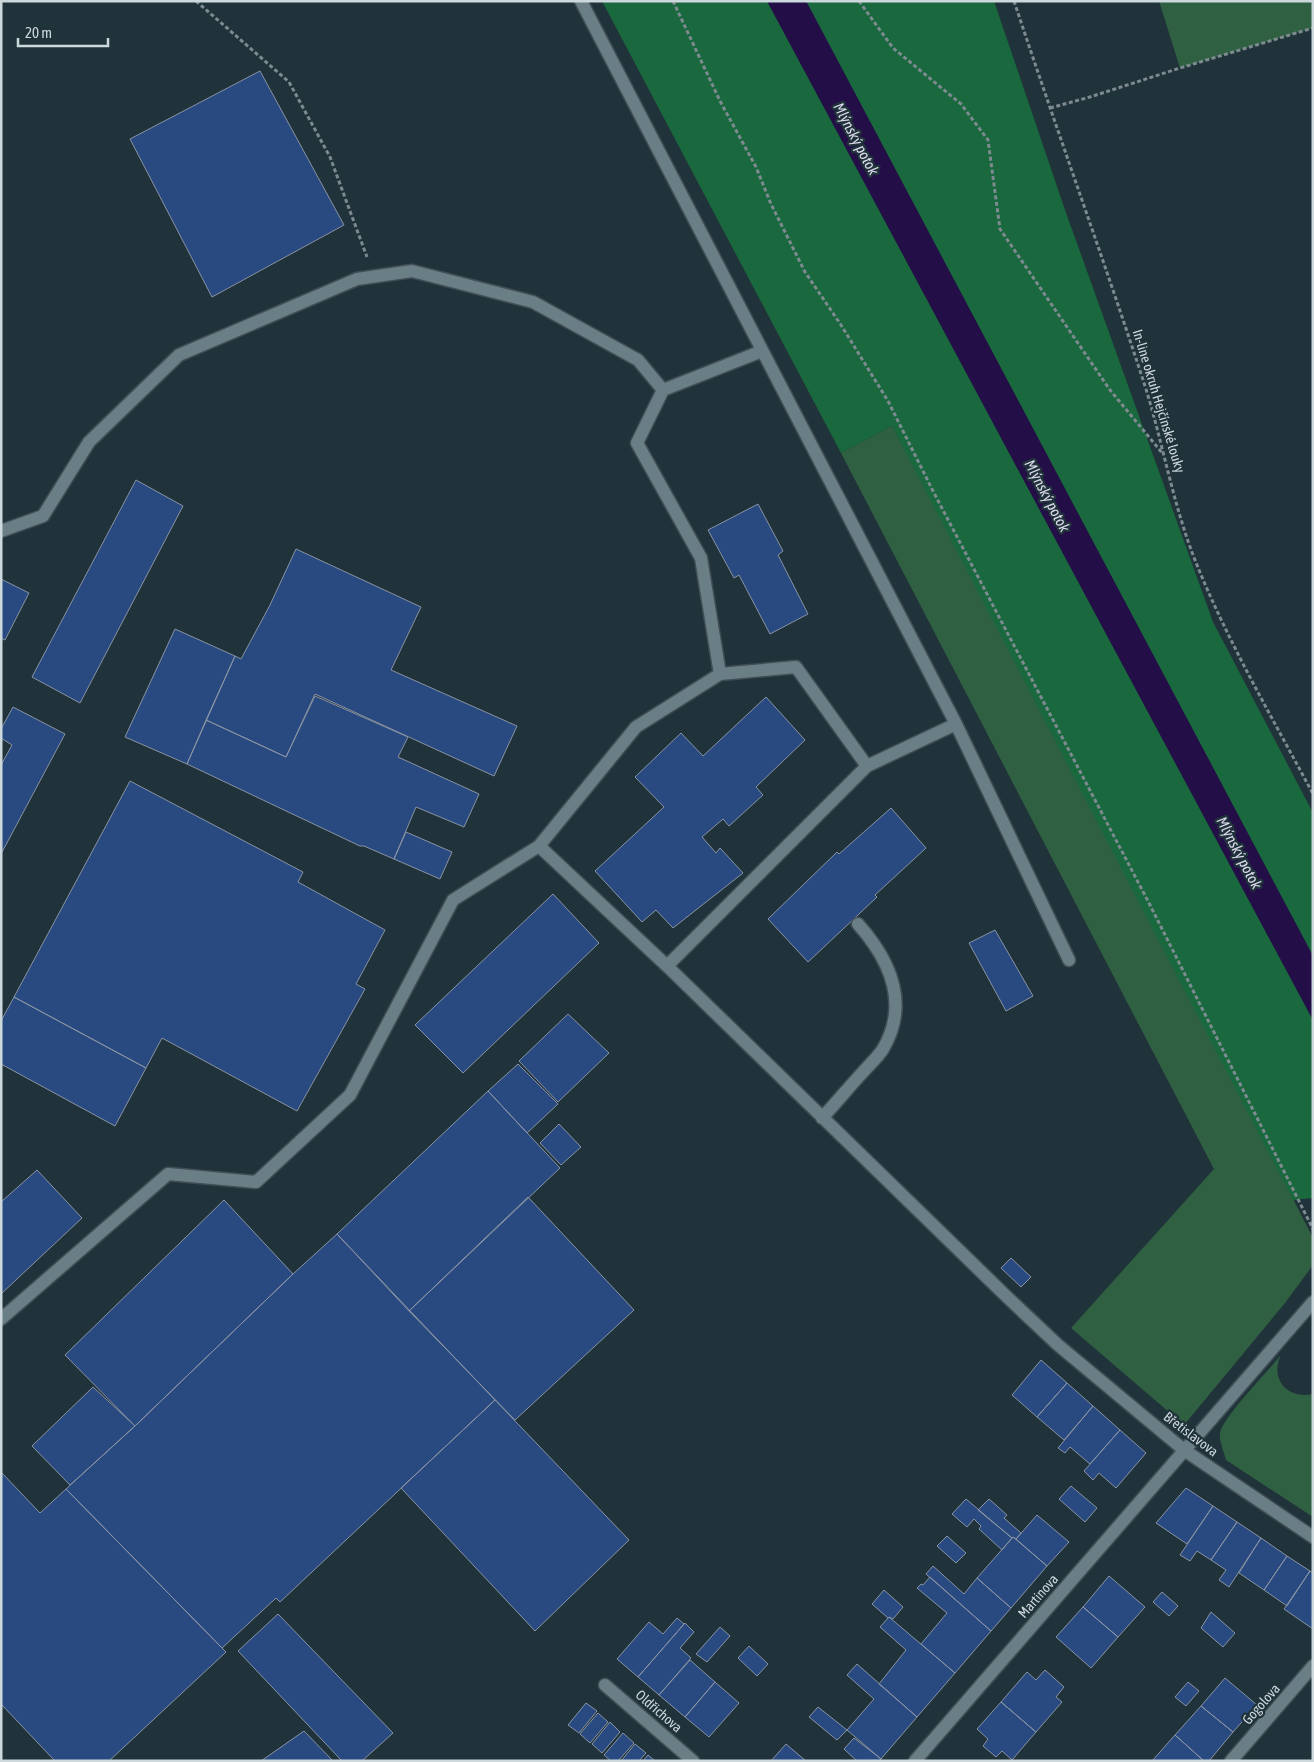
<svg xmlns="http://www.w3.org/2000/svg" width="1314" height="1762" font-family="'Asap Condensed',sans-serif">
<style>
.green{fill:#306042}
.forest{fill:#1a683e}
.water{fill:#230e48}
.building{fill:#284a81;stroke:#8993a3}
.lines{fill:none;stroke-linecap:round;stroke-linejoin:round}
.minor-casing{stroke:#404f56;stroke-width:15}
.path{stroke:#7d8b91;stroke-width:3;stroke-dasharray:4 2.5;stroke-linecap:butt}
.minor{stroke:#6a7e86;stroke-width:12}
.labels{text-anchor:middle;stroke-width:4.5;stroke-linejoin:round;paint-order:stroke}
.street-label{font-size:14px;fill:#cdd8dd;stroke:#21333a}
.water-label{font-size:15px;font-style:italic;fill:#e0ddf0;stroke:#21333a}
</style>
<rect width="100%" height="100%" fill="#21333a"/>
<path class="green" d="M1159,1h154v27l-133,40z
M892,426l149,280 272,532v27l-28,38 -101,122 -113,-97 143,-159 -373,-716z
M1281,1355c-12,24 7,45 32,39v123l-87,-57c-2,-8 -7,-19 -6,-27 3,-16 49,-63 61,-78z"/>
<path class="forest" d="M602,1h165l546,1019v178l-20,2 -401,-774 -51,27z
M806,1h188l71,209 148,412 100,191v143z"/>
<path class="water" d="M767,1h39l507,955v64z"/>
<path class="building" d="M260,71l84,154 -132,72 -82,-158z
M136,480l47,26 -103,197 -48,-26z
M758,504l25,47 -5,4 30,59 -38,20 -31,-59 -5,3 -26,-48z
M296,549l125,58 -30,63 126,56 -23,50 -179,-82 -29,63 -80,-37 29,-64 6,3 29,-54z
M1,579l28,14 -24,47 -4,-2z
M175,629l60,27 -48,108 -62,-27z
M315,696l93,41 -10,20 81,37 -15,33 -48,-20 -22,52 -30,-13h-4l-173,-82 19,-44 80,37z
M766,697l39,43 -49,47 7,8 -34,31 -6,-7 -21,18 14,16 4,-5 23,25 -70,55 -17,-18 -14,12 -47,-51 69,-64 -29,-30 46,-44 22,23z
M13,707l52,27 -64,120v-89l11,-20 -11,-7v-9z
M130,781l173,91 -5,10 87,48 -29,54 9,5 -68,122 -135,-73 -16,30 -132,-71z
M891,808l35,40 -51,47 2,2 -69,65 -40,-43 69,-67 2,2z
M406,832l46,20 -12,27 -46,-20z
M553,894l46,49 -136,130 -48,-48z
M995,930l38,66 -27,15 -37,-68z
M14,997l132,71 -31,58 -114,-62v-43z
M568,1014l41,39 -51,49 -39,-41z
M518,1064l40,40 -31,29 -39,-42z
M488,1091l72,77 -151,143 -72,-77z
M559,1124l22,23 -20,18 -21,-22z
M37,1170l45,48 -81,76v-92z
M528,1197l106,113 -119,110 -106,-109z
M224,1200l69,74 -158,152 -70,-71z
M337,1234l158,166 -215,202 -4,-4 -54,50 -156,-159 69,-63 158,-152z
M1011,1258l20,19 -10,10 -20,-19z
M1041,1360l26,23 -30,34 -25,-22z
M1067,1383l26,23 -29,34 -27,-23z
M93,1387l42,39 -65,59 -38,-39z
M495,1400l134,140 -94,91 -134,-143z
M1093,1406l27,24 -30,34 -20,-17 -5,6 -7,-5z
M1120,1430l26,23 -30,35 -17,-15 -6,7 -9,-9z
M1,1472l39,41 26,-24 160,163 -117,109h-54l-54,-57z
M1071,1486l26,22 -12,14 -26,-23z
M1186,1488l27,18 -26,38 -31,-21z
M966,1499l46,39 -10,12 -23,-21 2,-3 -7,-7 -7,8 -15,-13z
M989,1499l18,16 -3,3 17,15 -5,6 -3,-2 -1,1 -34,-28z
M1213,1506l24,16 -26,38 -14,-9 -7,10 -10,-6z
M1037,1515l32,27 -22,24 -31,-27z
M1237,1522l24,16 -32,49 -10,-7 7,-10 -15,-10z
M947,1536l19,17 -10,10 -19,-17z
M1013,1537l34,29 -36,42 -34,-30z
M1261,1538l26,18 -23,34 -25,-17z
M1287,1556l23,15 -23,35 -23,-16z
M933,1566l31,28 13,-16 34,30 -20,23 -65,-57z
M1310,1571l3,2v56l-29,-20z
M1109,1576l36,31 -27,30 -35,-30z
M930,1577l61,54 -36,42 -34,-29 26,-31 -30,-25 4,-4 2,1z
M884,1590l19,17 -10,12 -4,-2 -1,1 -16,-14z
M1162,1592l16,14 -9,10 -16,-14z
M1083,1607l35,30 -27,31 -35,-31z
M1211,1612l24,21 -12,14 -22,-19z
M278,1614l115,119 -31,28h-20l-104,-110z
M889,1617l66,56 -38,44 -38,-33 27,-34 -26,-23z
M677,1618l7,6 -46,53 -21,-18 32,-37 14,12z
M685,1623l9,9 -14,16 11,10 -32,37 -21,-18z
M720,1627l10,9 -23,26 -11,-8z
M749,1646l19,18 -11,12 -19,-18z
M690,1660l25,22 -30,35 -26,-22z
M857,1664l60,53 -36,42 -34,-29 27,-31 -27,-24z
M1045,1670l19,17 -8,10 6,5 -26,30 -35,-30 26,-30 9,8z
M1225,1678l32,27 -24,27 -32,-26z
M715,1682l24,21 -30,34 -24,-20z
M1188,1682l11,9 -13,15 -11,-9z
M1001,1702l35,30 -24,28 -10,-9 -6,6 -13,-11 5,-7 -11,-10z
M586,1703l11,8 -18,22 -11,-8z
M1201,1706l32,26 -24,29h-5l-29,-26z
M818,1707l29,23 -10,10 -28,-23z
M598,1713l10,9 -18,21 -10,-9z
M610,1722l10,10 -18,21 -10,-9z
M304,1731l29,30h-72z
M623,1733l11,10 -16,18h-7l-7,-6z
M1175,1735l29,26h-52z
M854,1738l27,21 -2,2h-22l-13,-12z
M635,1744l11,9 -7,8h-18z
M786,1744l20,17h-35z
M648,1755l7,6h-12z"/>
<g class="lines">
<g class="minor-casing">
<path id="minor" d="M581,1l375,723 113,236
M663,390l99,-39
M1,531l42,-15 46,-74 90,-87 178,-76 55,-8 121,31 105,58 25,30 -26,53 64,115 19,116
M539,846l128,120 200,-200 89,-42
M667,966l338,329 53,50 126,105 129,87
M822,1118c14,-15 27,-31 41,-46 6,-7 15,-15 20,-23 27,-46 7,-89 -25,-125
M1,1319l167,-145 88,8 94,-87 103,-195 86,-54 97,-119 84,-53 76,-7 71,99
M605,1685l88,76
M915,1761l398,-459
M1231,1761l82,-95"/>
</g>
<path class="path" d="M196,1l93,81 41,75 37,100
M673,1l47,100 36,66 15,37 34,68 36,53 47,76 45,90 216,412 164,326
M859,1l34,47 68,56 27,36 12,89 110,161 53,64
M1014,1c43,130 90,259 132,388 18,59 28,120 51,176 32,79 76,154 116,229
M1050,108l40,-11 90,-29 133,-40"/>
<use href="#minor" class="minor"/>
</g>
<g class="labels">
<g class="street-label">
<text transform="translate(1159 401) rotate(73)" y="5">In-line okruh Hejčínské louky</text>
<text transform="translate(1191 1434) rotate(37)" y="5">Břetislavova</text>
<text transform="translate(1038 1596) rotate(-49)" y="5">Martinova</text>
<text transform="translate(1261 1704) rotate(-49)" y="5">Gogolova</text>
<text transform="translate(659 1711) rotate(41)" y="5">Oldřichova</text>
</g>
<g class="water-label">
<text transform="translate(856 139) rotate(62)" y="5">Mlýnský potok</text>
<text transform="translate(1047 496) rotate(62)" y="5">Mlýnský potok</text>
<text transform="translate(1239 853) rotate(62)" y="5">Mlýnský potok</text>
</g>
</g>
<rect width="1314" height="1762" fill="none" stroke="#cdd8dd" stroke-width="5"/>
<path d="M18 38v8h90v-8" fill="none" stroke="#cdd8dd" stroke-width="2.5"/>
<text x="25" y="38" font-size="15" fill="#cdd8dd" stroke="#21333a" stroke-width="4" paint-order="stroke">20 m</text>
</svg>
